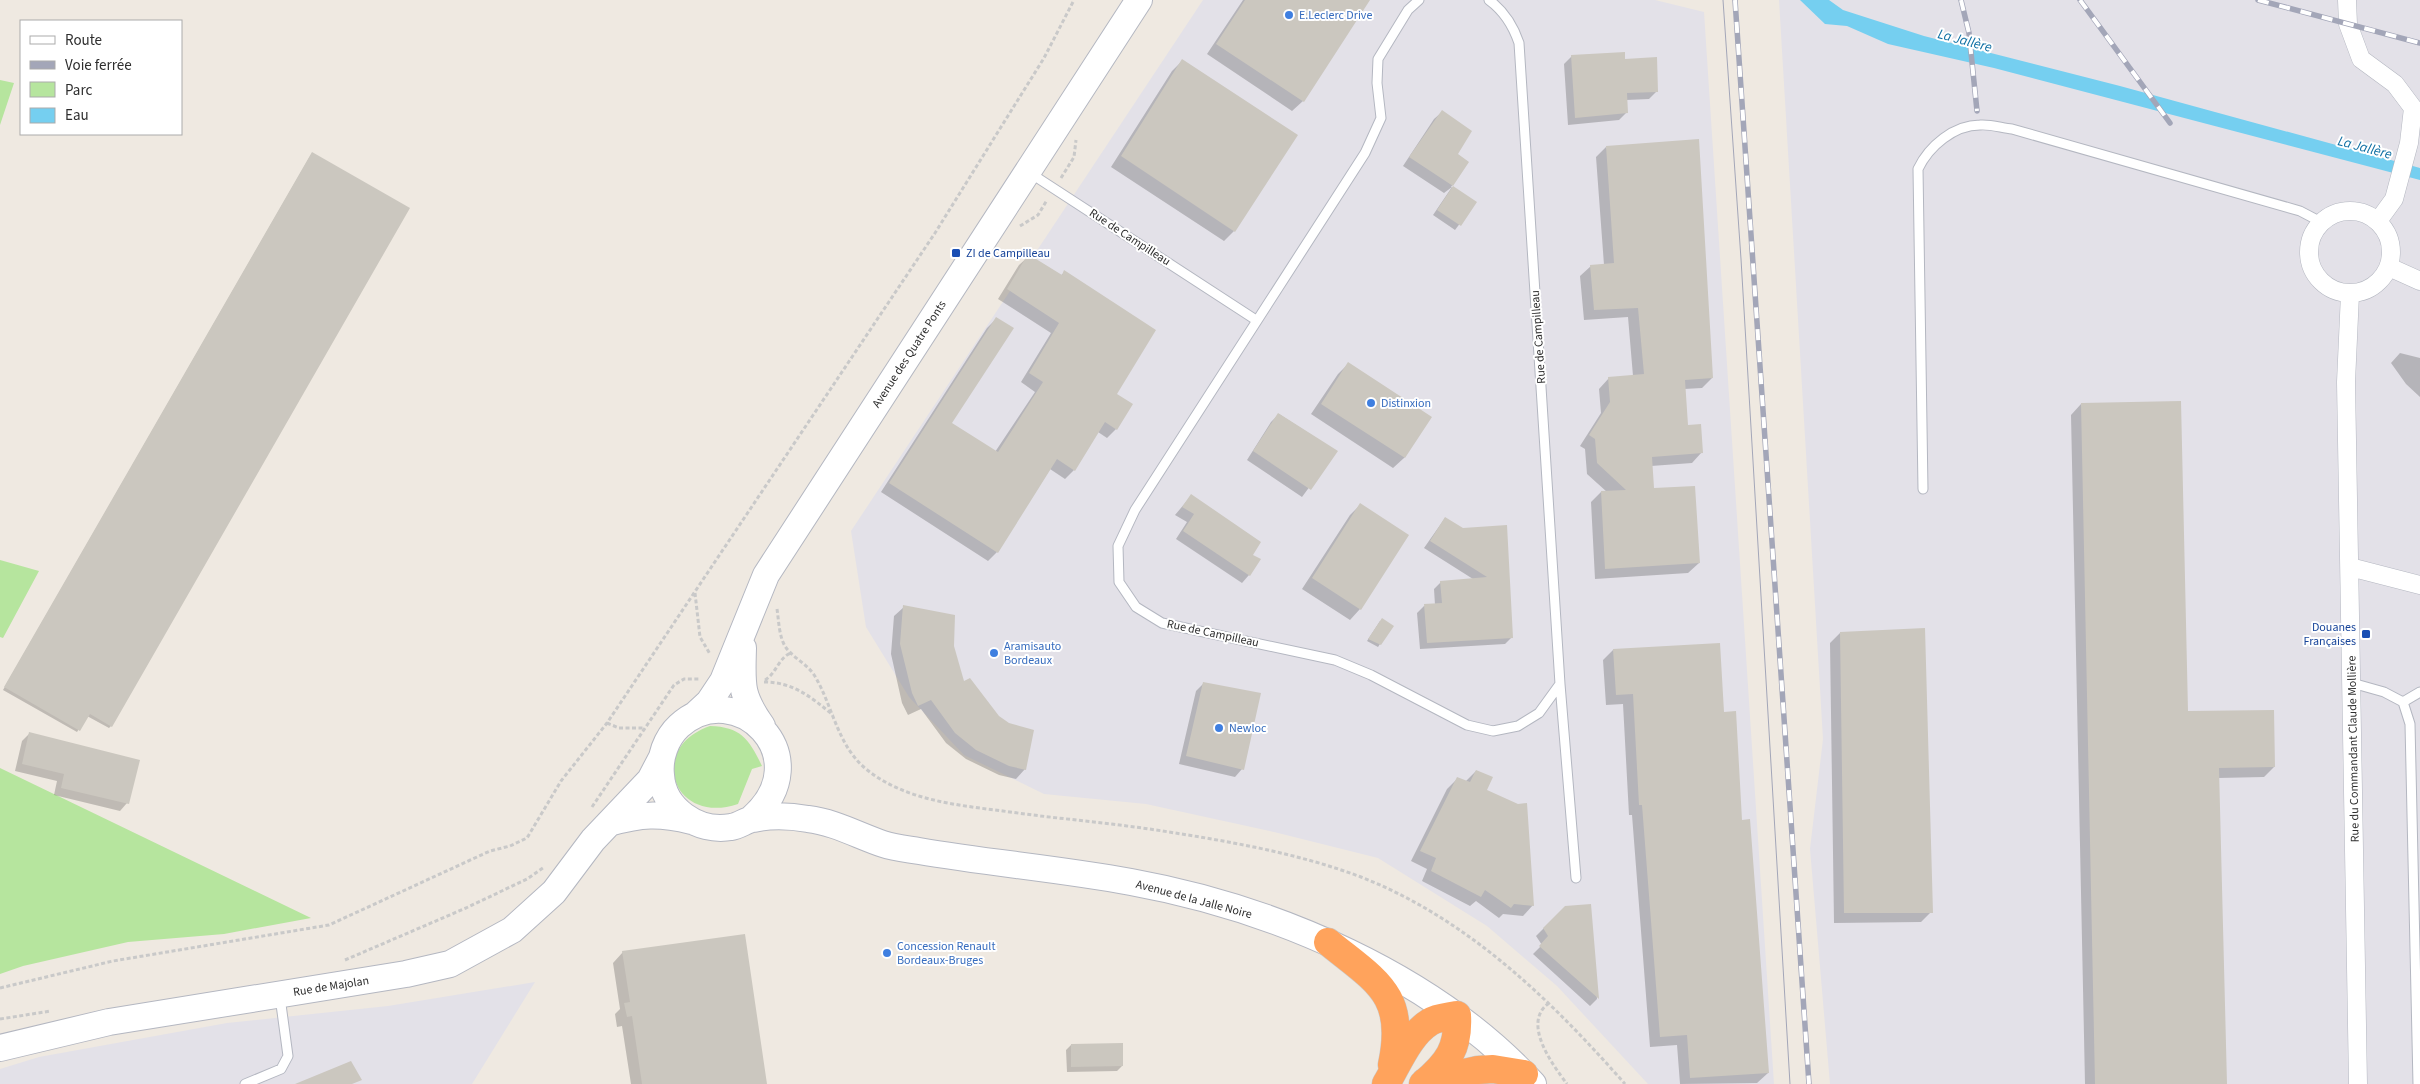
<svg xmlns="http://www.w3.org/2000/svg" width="2420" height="1084" font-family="'Source Sans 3',sans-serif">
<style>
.industrial{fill:#e3e1e8}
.green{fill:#b6e59e}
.water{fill:#75cff0}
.shadow{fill:#0003}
.building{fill:#cbc7bf}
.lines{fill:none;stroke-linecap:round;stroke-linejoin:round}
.lane-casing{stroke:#b4b7c1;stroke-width:11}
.street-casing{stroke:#b4b7c1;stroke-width:19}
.secondary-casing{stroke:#b4b7c1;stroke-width:28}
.highway-casing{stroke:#c9c9c9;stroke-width:29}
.path{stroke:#c9c9c9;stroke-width:3;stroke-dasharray:4 2.5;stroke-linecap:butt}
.lane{stroke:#fff;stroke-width:9}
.street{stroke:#fff;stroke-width:18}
.secondary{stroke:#fff;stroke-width:26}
.highway{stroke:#ffa35c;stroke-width:28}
.tram{stroke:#a3a6b8;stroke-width:1}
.rail-casing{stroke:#a3a6b8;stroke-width:5.5}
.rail{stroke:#fff;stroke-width:4;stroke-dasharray:11;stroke-linecap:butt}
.shop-dot{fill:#3f7fe0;stroke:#fff;stroke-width:2}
.transit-dot{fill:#1a4fb4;stroke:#fff;stroke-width:2}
.labels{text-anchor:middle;stroke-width:4;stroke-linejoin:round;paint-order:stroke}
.shop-label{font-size:12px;fill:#366cbe;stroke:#fff;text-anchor:start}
.street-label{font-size:12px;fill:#2e2e2e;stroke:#fff}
.transit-label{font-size:12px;fill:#164399;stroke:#fff;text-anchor:start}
.water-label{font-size:14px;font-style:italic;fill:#0d6fa3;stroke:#fff}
</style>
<rect width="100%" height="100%" fill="#efe9e1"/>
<path class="industrial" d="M1203,0h452l49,12 70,1072h-126l-91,-98 -70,-60 -109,-68 -104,-26 -128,-28 -102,-10 -80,-39 -55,-58 -43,-70 -15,-96z
M1779,0h641v1084h-590l-20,-235 13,-110z
M535,982l-63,102h-472v-15l39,-12 188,-34 161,-17z"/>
<path class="green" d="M0,80l14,3 -14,42z
M0,560l39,11 -36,67 -3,-1z
M710,726c31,1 39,13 52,40l-10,3 -14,35c-65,22 -92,-56 -28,-78z
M0,768l311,150 -87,16 -96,8 -105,24 -23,8z"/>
<path class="water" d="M1800,0h29l14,10 81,26 196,50 300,82v12l-426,-112 -106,-24 -41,-18 -22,-2z"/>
<path class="shadow" d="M1243,0h126l-66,101 -11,10 -85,-57z
M1572,56l52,4 33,31 -8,8 -23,1v13l-7,7 -51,5 -4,-61z
M1182,61l52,170 -10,10 -113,-74 61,-96z
M1442,112l15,42 11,8 -17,25 25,15 -21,28 -22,-15 19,-28 -8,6 -41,-27 31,-47z
M1606,147l106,231 -10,10 -18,1 3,37 15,26 -10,11 -41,3 2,24 46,73 -11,10 -93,6 -4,-77 10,-10h6l-20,-18 -2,-25 -5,-3 21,-33 -2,-24 10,-11 24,-2 -5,-59 -44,3 -4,-44 11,-10 13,-1 -8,-108z
M312,153l-201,573 -2,2 -22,-12 -10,16 -74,-42z
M1029,256l31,20 5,-4 50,122 1,35 -9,9 -9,-6 -24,38 -9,9 -15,-10 -53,83 -9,9 -107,-69 106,-164 9,-9 -46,104 45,29 40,-60 -14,-10 30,-49 -53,-34 21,-34z
M2400,353l20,5v39l-14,-13 -15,-21z
M1348,364l82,54 -26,40 -11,10 -82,-54 27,-40z
M2081,404l106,308 87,55 -10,10 -46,1 7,306h-140l-14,-669z
M1279,414l57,37 -34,46 -55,-37 24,-38z
M1191,496l60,59 -2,20 -7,8 -66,-44 11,-17 -12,-7z
M1360,505v104l-10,11 -48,-31 48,-74z
M1445,518l17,11 44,-3 6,111 -7,7 -85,5 -3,-36 7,-7 11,-1 -1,-16 7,-7 32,-3 -49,-31z
M904,607l49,40 10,36 62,86 -9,10 -17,-4 -33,-16 -20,-16 -25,-34 -13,6 -6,-12 -11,-49 3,-38z
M1380,621v23l-2,3 -11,-6z
M1840,633l91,279 -10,10 -87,1 -4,-280z
M1613,650l110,63 18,108 27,252 -11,10 -77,1 -3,-39 -27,2 -18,-232h-3l-6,-111 -17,1 -3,-45z
M1204,683l38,86 -7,8 -56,-13 17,-73z
M30,733l97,70 -7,8 -66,-16 3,-14 -42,-10 7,-30z
M1476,771l10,20 32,14 15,100 -10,11 -20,-2 -4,4 -23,-17 -6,5 -48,-25 5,-12 -16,-8 36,-72 11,-11 7,4z
M1590,906l7,93 -7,7 -57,-52 9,-9 -6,-9 29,-29z
M623,952l143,132h-135l-9,-58 -5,1 -2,-13 5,-5 -7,-46z
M1071,1045l51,21 -5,5 -50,1 -1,-22z"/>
<path class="building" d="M1245,0h125l-66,102 -88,-58z
M1625,52v7l32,-2 1,35 -31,1 1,20 -53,5 -4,-63z
M1182,59l116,76 -63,97 -114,-76z
M1442,110l30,21 -14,23 11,8 -16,24 -44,-29z
M1699,139l14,239 -28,2 3,45 13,-1 2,29 -51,4 2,31 41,-2 5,77 -95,6 -4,-78 25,-1 -29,-27 -2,-24 -6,-4 21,-33 -2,-25 36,-3 -6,-66 -44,2 -4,-45 24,-2 -8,-117z
M312,152l98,56 -298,519 -22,-13 -10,17 -76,-44z
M1453,186l24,16 -16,24 -24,-16z
M1028,254l34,21 2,-5 92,60 -39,64 16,10 -16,26 -12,-8 -30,49 -18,-12 -59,94 -109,-70 107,-166 18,11 -62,95 46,29 45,-70 -14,-9 30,-50 -52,-34z
M1348,362l84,55 -27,41 -84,-54z
M2181,401l7,310 86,-1 1,57 -56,1 8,316h-132l-14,-681z
M1278,413l60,38 -27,39 -58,-39z
M1191,494l70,48 -8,13 8,4 -11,17 -67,-45 11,-17 -12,-7z
M1360,503l49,32 -48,75 -49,-32z
M1445,517l18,11 44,-3 6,113 -86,5 -3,-39 18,-1 -2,-22 47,-4 -57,-36z
M903,605l52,10 -1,31 10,35 6,-3 29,38 10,7 25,7 -8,40 -17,-4 -33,-16 -21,-17 -24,-33 -13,6 -6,-13 -12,-49z
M1382,618l12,8 -13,19 -13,-6z
M1925,628l8,285h-89l-4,-281z
M1720,643l4,69 12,-1 6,109 8,-1 19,254 -79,5 -3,-43 -27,2 -18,-232h-3l-6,-111 -17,1 -3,-46z
M1203,682l58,11 -17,77 -58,-14z
M29,732l111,28 -11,44 -68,-16 3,-14 -42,-10z
M1476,770l17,7 -6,13 31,14 9,-1 7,103 -20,-2 -3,4 -26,-18 -4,7 -50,-26 5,-13 -16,-7 37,-74 13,5z
M1591,904l8,95 -60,-53 9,-10 -5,-8 22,-22z
M745,934l22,150h-125l-10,-68 -5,1 -3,-14 6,-1 -8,-51z
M1123,1043v23l-52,1v-23z
M351,1061l11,19 -10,4h-57z"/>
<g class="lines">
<g class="lane-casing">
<path id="lane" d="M1419,0l-11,10 -30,49 -1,24 4,35 -16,35 -230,357 -17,36 1,36 17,25 26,16 173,37 36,15 96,50 26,6 25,-5 21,-13 21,-29 -41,-641c-6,-18 -15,-32 -30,-43
M1030,173l226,147
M1923,489l-5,-320c11,-23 36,-44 62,-44 10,-1 22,3 32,4l288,82 21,11
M2352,683l32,9 19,10 7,22 8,360
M1560,684l16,194
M2403,702l17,-10
M245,1084l36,-15 7,-13 -8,-59"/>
</g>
<g class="street-casing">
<path id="street" d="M2347,0l1,24 13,35 34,25 18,24 -4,35 -15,56 -16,22
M2309 252a41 41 0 1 1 82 0a41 41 0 1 1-82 0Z
M2389,267l31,14
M2350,294l-4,88 12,702
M2350,567l70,18"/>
</g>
<g class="secondary-casing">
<path id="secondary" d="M743,648c-1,37 -3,47 19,78
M695,715l14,-13 14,-21 43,-106 373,-575
M751,819c71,-61 -15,-145 -72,-93 -13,12 -20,32 -18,49 2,34 37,58 70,52 8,-1 15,-7 22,-8 18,-4 38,-3 55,0 26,3 51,17 75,25 12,4 24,5 36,7 70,12 142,18 212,31 143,26 302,93 402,202
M609,823c33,-9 49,-10 83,-2
M0,1048l109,-26 297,-48 44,-10 62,-34 42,-38 39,-52 57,-60 11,-21"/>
</g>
<g class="highway-casing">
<path id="highway" d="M1328,942c49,40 79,52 64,123
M1425,1082l53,-12 15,-1 31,5
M1386,1084c12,-20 23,-49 44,-62 8,-5 18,-5 27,-7 2,33 -9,48 -34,69"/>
</g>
<path class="path" d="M1061,178l13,-21 2,-17
M1020,226l18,-11 9,-15
M695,593l5,44 10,17
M777,609c2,13 2,30 10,40 9,11 22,16 29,29 17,30 22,68 50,91 38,31 90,36 137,42 55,8 111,12 166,21 64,10 131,22 192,45 107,42 190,123 264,207
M765,680c11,-6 14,-23 26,-27
M764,682c29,0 47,15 69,33
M607,723l12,5h26
M592,807l82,-122 10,-6h15
M345,960l121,-52 61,-29 16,-11
M0,988l113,-27 216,-36 161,-74 20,-5 17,-8 34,-57 46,-58 328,-490 109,-175 30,-58
M1549,1003c-28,20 4,62 18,81
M0,1019l51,-8"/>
<use href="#lane" class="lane"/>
<use href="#street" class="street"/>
<use href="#secondary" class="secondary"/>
<use href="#highway" class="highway"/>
<path class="tram" d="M1723,0l18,259 49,825"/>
<g class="rail-casing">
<path id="rail" d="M1735,0l74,1084
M1961,0l8,33 8,78
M2080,0l90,123
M2258,0l162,43"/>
</g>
<use href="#rail" class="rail"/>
</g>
<g class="shop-dot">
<circle cx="1289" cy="15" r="5"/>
<circle cx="1371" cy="403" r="5"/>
<circle cx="994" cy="653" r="5"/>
<circle cx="1219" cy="728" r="5"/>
<circle cx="887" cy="953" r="5"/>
</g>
<g class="transit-dot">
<rect x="951" y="248" width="10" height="10" rx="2.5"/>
<rect x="2361" y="629" width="10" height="10" rx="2.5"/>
</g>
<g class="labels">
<g class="shop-label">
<text x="1299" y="19">E.Leclerc Drive</text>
<text x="1381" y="407">Distinxion</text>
<text x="1004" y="650">Aramisauto<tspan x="1004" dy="14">Bordeaux</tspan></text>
<text x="1229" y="732">Newloc</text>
<text x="897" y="950">Concession Renault<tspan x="897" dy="14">Bordeaux-Bruges</tspan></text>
</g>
<g class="street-label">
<text transform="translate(1130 237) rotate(33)" y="4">Rue de Campilleau</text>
<text transform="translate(1538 337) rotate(-94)" y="4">Rue de Campilleau</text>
<text transform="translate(909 354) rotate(-57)" y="4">Avenue des Quatre Ponts</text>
<text transform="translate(1213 633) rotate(12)" y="4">Rue de Campilleau</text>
<text transform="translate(2353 749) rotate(-91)" y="4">Rue du Commandant Claude Mollière</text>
<text transform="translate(1194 899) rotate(15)" y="4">Avenue de la Jalle Noire</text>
<text transform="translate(331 986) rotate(-9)" y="4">Rue de Majolan</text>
</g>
<g class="transit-label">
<text x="966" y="257">ZI de Campilleau</text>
<text x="2356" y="631" text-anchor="end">Douanes<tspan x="2356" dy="14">Françaises</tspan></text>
</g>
<g class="water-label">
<text transform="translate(1965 40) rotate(15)" y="5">La Jallère</text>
<text transform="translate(2365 147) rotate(15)" y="5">La Jallère</text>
</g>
</g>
<rect x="20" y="20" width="162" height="115" fill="#ffffff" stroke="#ababab"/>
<rect x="30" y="36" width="25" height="8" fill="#ffffff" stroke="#ababab"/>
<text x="65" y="45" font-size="15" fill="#2e2e2e">Route</text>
<rect x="30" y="61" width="25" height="8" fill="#a3a6b8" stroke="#ababab"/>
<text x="65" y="70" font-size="15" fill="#2e2e2e">Voie ferrée</text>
<rect x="30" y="82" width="25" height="15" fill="#b6e59e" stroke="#ababab"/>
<text x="65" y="95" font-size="15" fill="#2e2e2e">Parc</text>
<rect x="30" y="108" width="25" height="15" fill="#75cff0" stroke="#ababab"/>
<text x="65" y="120" font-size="15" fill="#2e2e2e">Eau</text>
</svg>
